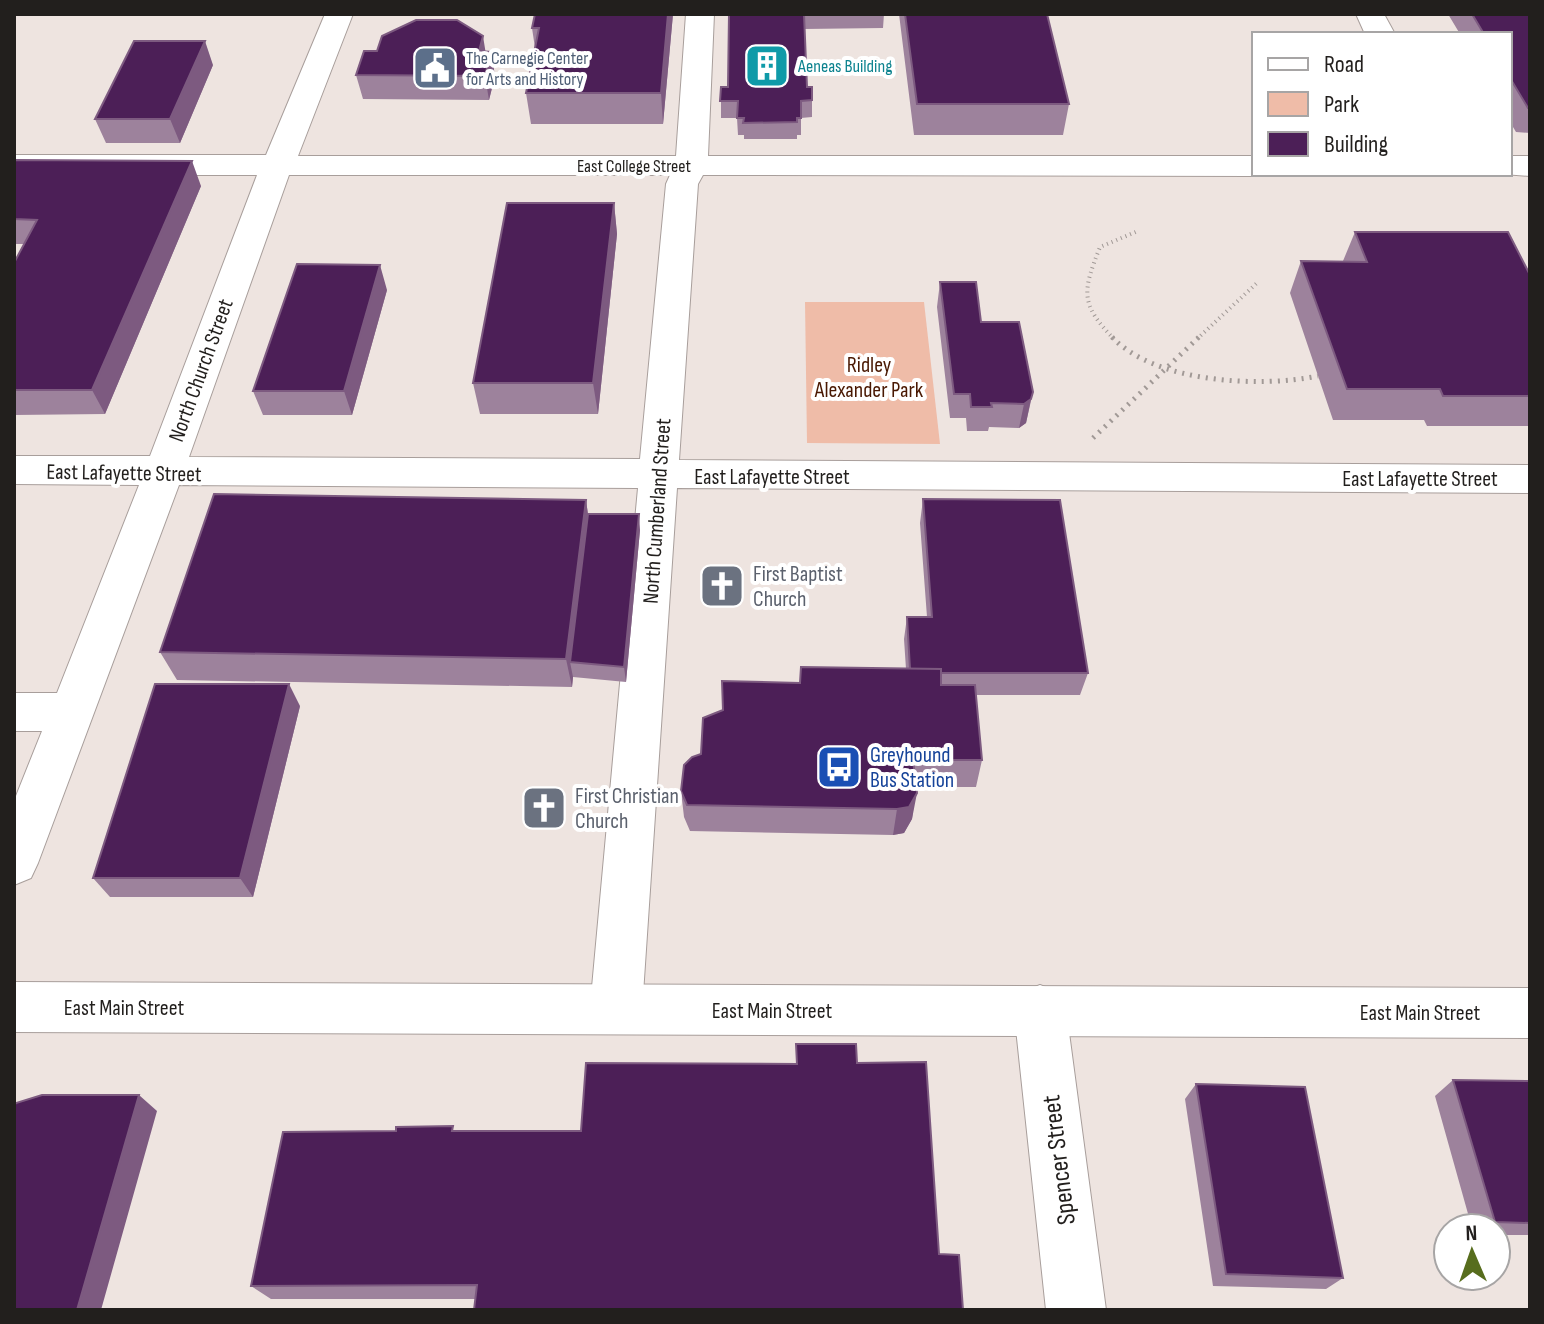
<svg xmlns="http://www.w3.org/2000/svg" width="1544" height="1324" font-family="'Sofia Sans Condensed',sans-serif">
<style>
.green{fill:#efbca8}
.lines{fill:none;stroke-linecap:round;stroke-linejoin:round}
.minor-casing{stroke:#a89e9b;stroke-width:2}
.major-casing{stroke:#a89e9b;stroke-width:2}
.path-far1{stroke:#a19996;stroke-width:4;stroke-dasharray:1 4;stroke-linecap:butt}
.path{stroke:#a19996;stroke-width:5;stroke-dasharray:2 6;stroke-linecap:butt}
.minor{fill:#fff;fill-rule:evenodd}
.major{fill:#fff;fill-rule:evenodd}
.wall{fill:#9d829c}
.shaded-wall{fill:#7d5a80}
.building{fill:#4c1f57;stroke:#7d5a80;stroke-width:2}
.labels{text-anchor:middle;stroke-width:8;stroke-linejoin:round;paint-order:stroke}
.far-service-label{font-size:18px;fill:#4e5e75;stroke:#fff;text-anchor:start}
.far-culture-label{font-size:18px;fill:#0d838f;stroke:#fff;text-anchor:start}
.far-street-label{font-size:18px;fill:#221f1d;stroke:#fff}
.park-label{font-size:22px;fill:#491802;stroke:#fff}
.street-label{font-size:22px;fill:#221f1d;stroke:#fff}
.worship-label{font-size:22px;fill:#5b616d;stroke:#fff;text-anchor:start}
.transit-label{font-size:22px;fill:#164399;stroke:#fff;text-anchor:start}
.near-street-label{font-size:26px;fill:#221f1d;stroke:#fff}
</style>
<rect width="100%" height="100%" fill="#eee4e0"/>
<path class="green" d="M805,302h119l16,142 -133,-1z"/>
<g class="lines">
<g class="minor-casing">
<path id="minor" d="M325,14h28l-55,142h378l10,-142h28l-6,142h546v18h7l-7,2 -551,-1 -5,9 -19,276 851,5v28l-853,-5 -35,521 -8,18 -18,7 -18,-7 -8,-18 48,-521 -459,-3 -141,378 -7,15 -17,7v-84l28,-70h-28v-38h43l82,-208 -125,-1v-28h136l107,-281h-243v-20h252zM289,175h381l-4,9 -26,275 -451,-2z
M1356,14h28l11,20h-30z
M1510,156h20v20l-27,-2h7z
M1040,985l18,7 8,18 40,300h-60l-32,-300 8,-18z"/>
</g>
<g class="major-casing">
<path id="major" d="M14,982l1516,6v50l-1516,-6z"/>
</g>
<path class="path-far1" d="M1114,339c-35,-36 -31,-48 -14,-92l38,-16
M1197,339l61,-57"/>
<path class="path" d="M1112,337c43,46 148,51 206,39
M1093,438l106,-101"/>
<use href="#minor" class="minor"/>
<use href="#major" class="major"/>
</g>
<path class="wall" d="M535,14h138l-10,110h-132l-5,-31 9,-45 -3,-20z
M729,14h155l-1,14 -79,1 3,58 5,13v17l-11,1v17h-4v4h-53v-4h-6l-1,-17h-16v-31h7z
M899,14h148l22,90 -6,31h-149z
M1448,14h82v119l-14,-1 -6,-10v-88h-50z
M491,52l4,24 -6,24 -126,-1 -7,-24z
M213,65l-33,78h-74l-11,-24z
M14,160l187,26 -96,228 -91,1v-154h1l9,-17h-10z
M614,203l3,31 -19,180h-118l-7,-31z
M1355,232l175,43v151h-103l-3,-6h-91l-43,-127 11,-32h42z
M940,282l41,40 52,70 -7,31 -7,5 -30,-1 -1,4h-21l-1,-13h-16l-13,-111z
M387,290l-35,125h-89l-10,-24z
M923,499l165,174 -8,22h-104l6,65 -6,27h-60l-4,32 -8,14 -11,2 -203,-4 -6,-14 -3,-26 20,-37 99,-71 106,-14 -2,-30 3,-22h20l-7,-94z
M586,500l2,14 52,16 -14,152 -53,-5 -1,10 -395,-7 -17,-28z
M300,706l-47,191h-143l-17,-19z
M796,1044h60l-380,255h-205l-20,-13 205,-155h125l215,-67z
M1453,1080l77,1v154h-34v-7h-24l-37,-132z
M1196,1084l147,194 -17,11 -113,-3 -28,-187z"/>
<path class="shaded-wall" d="M668,14h5l-10,110 -2,-31z
M483,36l4,25 -8,-10z
M205,41l8,24 -33,78 -10,-24z
M491,52l4,24 -6,24 -4,-24z
M192,161l9,25 -96,228 -13,-24z
M614,203l3,31 -19,180 -5,-31z
M380,265l7,25 -35,125 -8,-24z
M1031,399l-5,24 -7,5 5,-24z
M586,500l4,30 -20,132 3,15 -1,10 -6,-28z
M639,514l1,16 -14,152 -2,-15z
M289,684l11,22 -47,191 -13,-19z
M917,793l-5,26 -8,14 -11,2 4,-26z
M139,1095l18,16 -56,199h-24z"/>
<path class="building" d="M535,14h133l-7,79h-135l13,-65h-7z
M729,14h75l3,73h5v13l-11,1v17h-4v4l-54,1 1,-5h-7l1,-17h-18l1,-14h7z
M905,14h142l22,90h-152z
M1472,14h58v94h-2l-18,-30v-44h-26z
M416,20h41l26,16 -4,15 12,1 -6,24 -129,-1 8,-24h13l5,-15z
M134,41h71l-35,78h-75z
M14,160l178,1 -100,229h-78v-129h1l22,-41 -23,-1z
M507,203h107l-21,180h-120z
M1355,232h153l22,43v121h-87l-3,-7h-93l-46,-128 66,1z
M297,264l83,1 -36,126h-91z
M940,282h36l5,40h38l14,70 -2,7 -7,5 -33,-1 1,4h-21l-1,-13h-16z
M214,494l372,6 -20,159 -406,-7z
M923,499l137,1 28,173h-147v-4h-31l-3,-52h25z
M588,514h51l-15,153 -54,-5z
M801,667l140,2v16h34l7,75h-69l4,33 -8,14 -12,2 -210,-4 -6,-14 3,-26 8,-8 9,-3 2,-36 20,-8 -1,-29 78,2z
M155,684h134l-49,194h-147z
M796,1044h60l1,19 69,-1 13,192 20,1 4,55h-489l3,-25 -226,1 32,-154 113,-1v-4l57,-1 -1,5h129l5,-68 211,1z
M1453,1080l77,1v142l-35,-1z
M1196,1084l109,3 38,191 -117,-4z
M42,1095h97l-62,215h-63v-204l2,-3z"/>
<defs>
<g id="building-square" transform="scale(2.3)"><rect x="-9" y="-9" width="18" height="18" rx="4" fill="#0f9aa8" stroke="#fff"/><path d="M-4-6H4V6H1V3H-1V6H-4ZM-2.5-4.3h1.7v1.8h-1.7ZM.8-4.3h1.7v1.8H.8ZM-2.5-1h1.7V.8h-1.7ZM.8-1h1.7V.8H.8Z" fill="#fff"/></g>
<g id="civic-square" transform="scale(2.3)"><rect x="-9" y="-9" width="18" height="18" rx="4" fill="#5c6f8a" stroke="#fff"/><path d="M-.6-6.5H3V-4.5H.6V-3L4-1V1h2V6H-6V1h2V-1L-.6-3ZM-1.2 2.5V6h2.4V2.5Z" fill="#fff"/></g>
<g id="church-square" transform="scale(2.3)"><rect x="-9" y="-9" width="18" height="18" rx="4" fill="#6b7280" stroke="#fff"/><path d="M-1.2-6h2.4v3.5h3.3v2.4h-3.3V6h-2.4V-.1h-3.3v-2.4h3.3Z" fill="#fff"/></g>
<g id="bus-square" transform="scale(2.3)"><rect x="-9" y="-9" width="18" height="18" rx="4" fill="#1a4fb4" stroke="#fff"/><path d="M-5-6H5V4H4V6H2V4H-2V6H-4V4H-5ZM-3.5-4V0h7V-4ZM-3.5 1.2v1.5H-2V1.2ZM2 1.2v1.5H3.5V1.2Z" fill="#fff"/></g>
</defs>
<g fill-rule="evenodd">
<use href="#building-square" x="767" y="66"/>
<use href="#civic-square" x="435" y="68"/>
<use href="#church-square" x="722" y="586"/>
<use href="#bus-square" x="839" y="767"/>
<use href="#church-square" x="544" y="808"/>
</g>
<g class="labels">
<g class="far-service-label">
<text x="466" y="64">The Carnegie Center<tspan x="466" dy="21">for Arts and History</tspan></text>
</g>
<g class="far-culture-label">
<text x="798" y="72">Aeneas Building</text>
</g>
<g class="far-street-label">
<text x="634" y="172">East College Street</text>
</g>
<g class="park-label">
<text x="869" y="372">Ridley<tspan x="869" dy="25">Alexander Park</tspan></text>
</g>
<g class="street-label">
<text transform="translate(200 370) rotate(-70)" y="8">North Church Street</text>
<text transform="translate(124 472) rotate(1)" y="8">East Lafayette Street</text>
<text x="772" y="484">East Lafayette Street</text>
<text x="1420" y="486">East Lafayette Street</text>
<text transform="translate(656 511) rotate(-86)" y="8">North Cumberland Street</text>
<text x="124" y="1015">East Main Street</text>
<text x="772" y="1018">East Main Street</text>
<text x="1420" y="1020">East Main Street</text>
</g>
<g class="worship-label">
<text x="753" y="581">First Baptist<tspan x="753" dy="25">Church</tspan></text>
<text x="575" y="803">First Christian<tspan x="575" dy="25">Church</tspan></text>
</g>
<g class="transit-label">
<text x="870" y="762">Greyhound<tspan x="870" dy="25">Bus Station</tspan></text>
</g>
<g class="near-street-label">
<text transform="translate(1058 1160) rotate(-97)" y="9">Spencer Street</text>
</g>
</g>
<rect width="1544" height="1324" fill="none" stroke="#221f1d" stroke-width="32"/>
<rect x="1252" y="32" width="260" height="144" fill="#ffffff" stroke="#a7a5a5" stroke-width="2"/>
<rect x="1268" y="58" width="40" height="12" fill="#ffffff" stroke="#a7a5a5" stroke-width="2"/>
<text x="1324" y="72" font-size="24" fill="#221f1d">Road</text>
<rect x="1268" y="92" width="40" height="24" fill="#efbca8" stroke="#a7a5a5" stroke-width="2"/>
<text x="1324" y="112" font-size="24" fill="#221f1d">Park</text>
<rect x="1268" y="132" width="40" height="24" fill="#4c1f57" stroke="#a7a5a5" stroke-width="2"/>
<text x="1324" y="152" font-size="24" fill="#221f1d">Building</text>
<g transform="translate(1472 1252) rotate(358)"><circle r="38" fill="#ffffff" stroke="#a7a5a5" stroke-width="2"/>
<path d="M0-6L14 30L0 20L-14 30Z" fill="#576d1d"/>
<text y="-12" font-size="22" font-weight="bold" text-anchor="middle" fill="#221f1d">N</text>
</g>
</svg>
